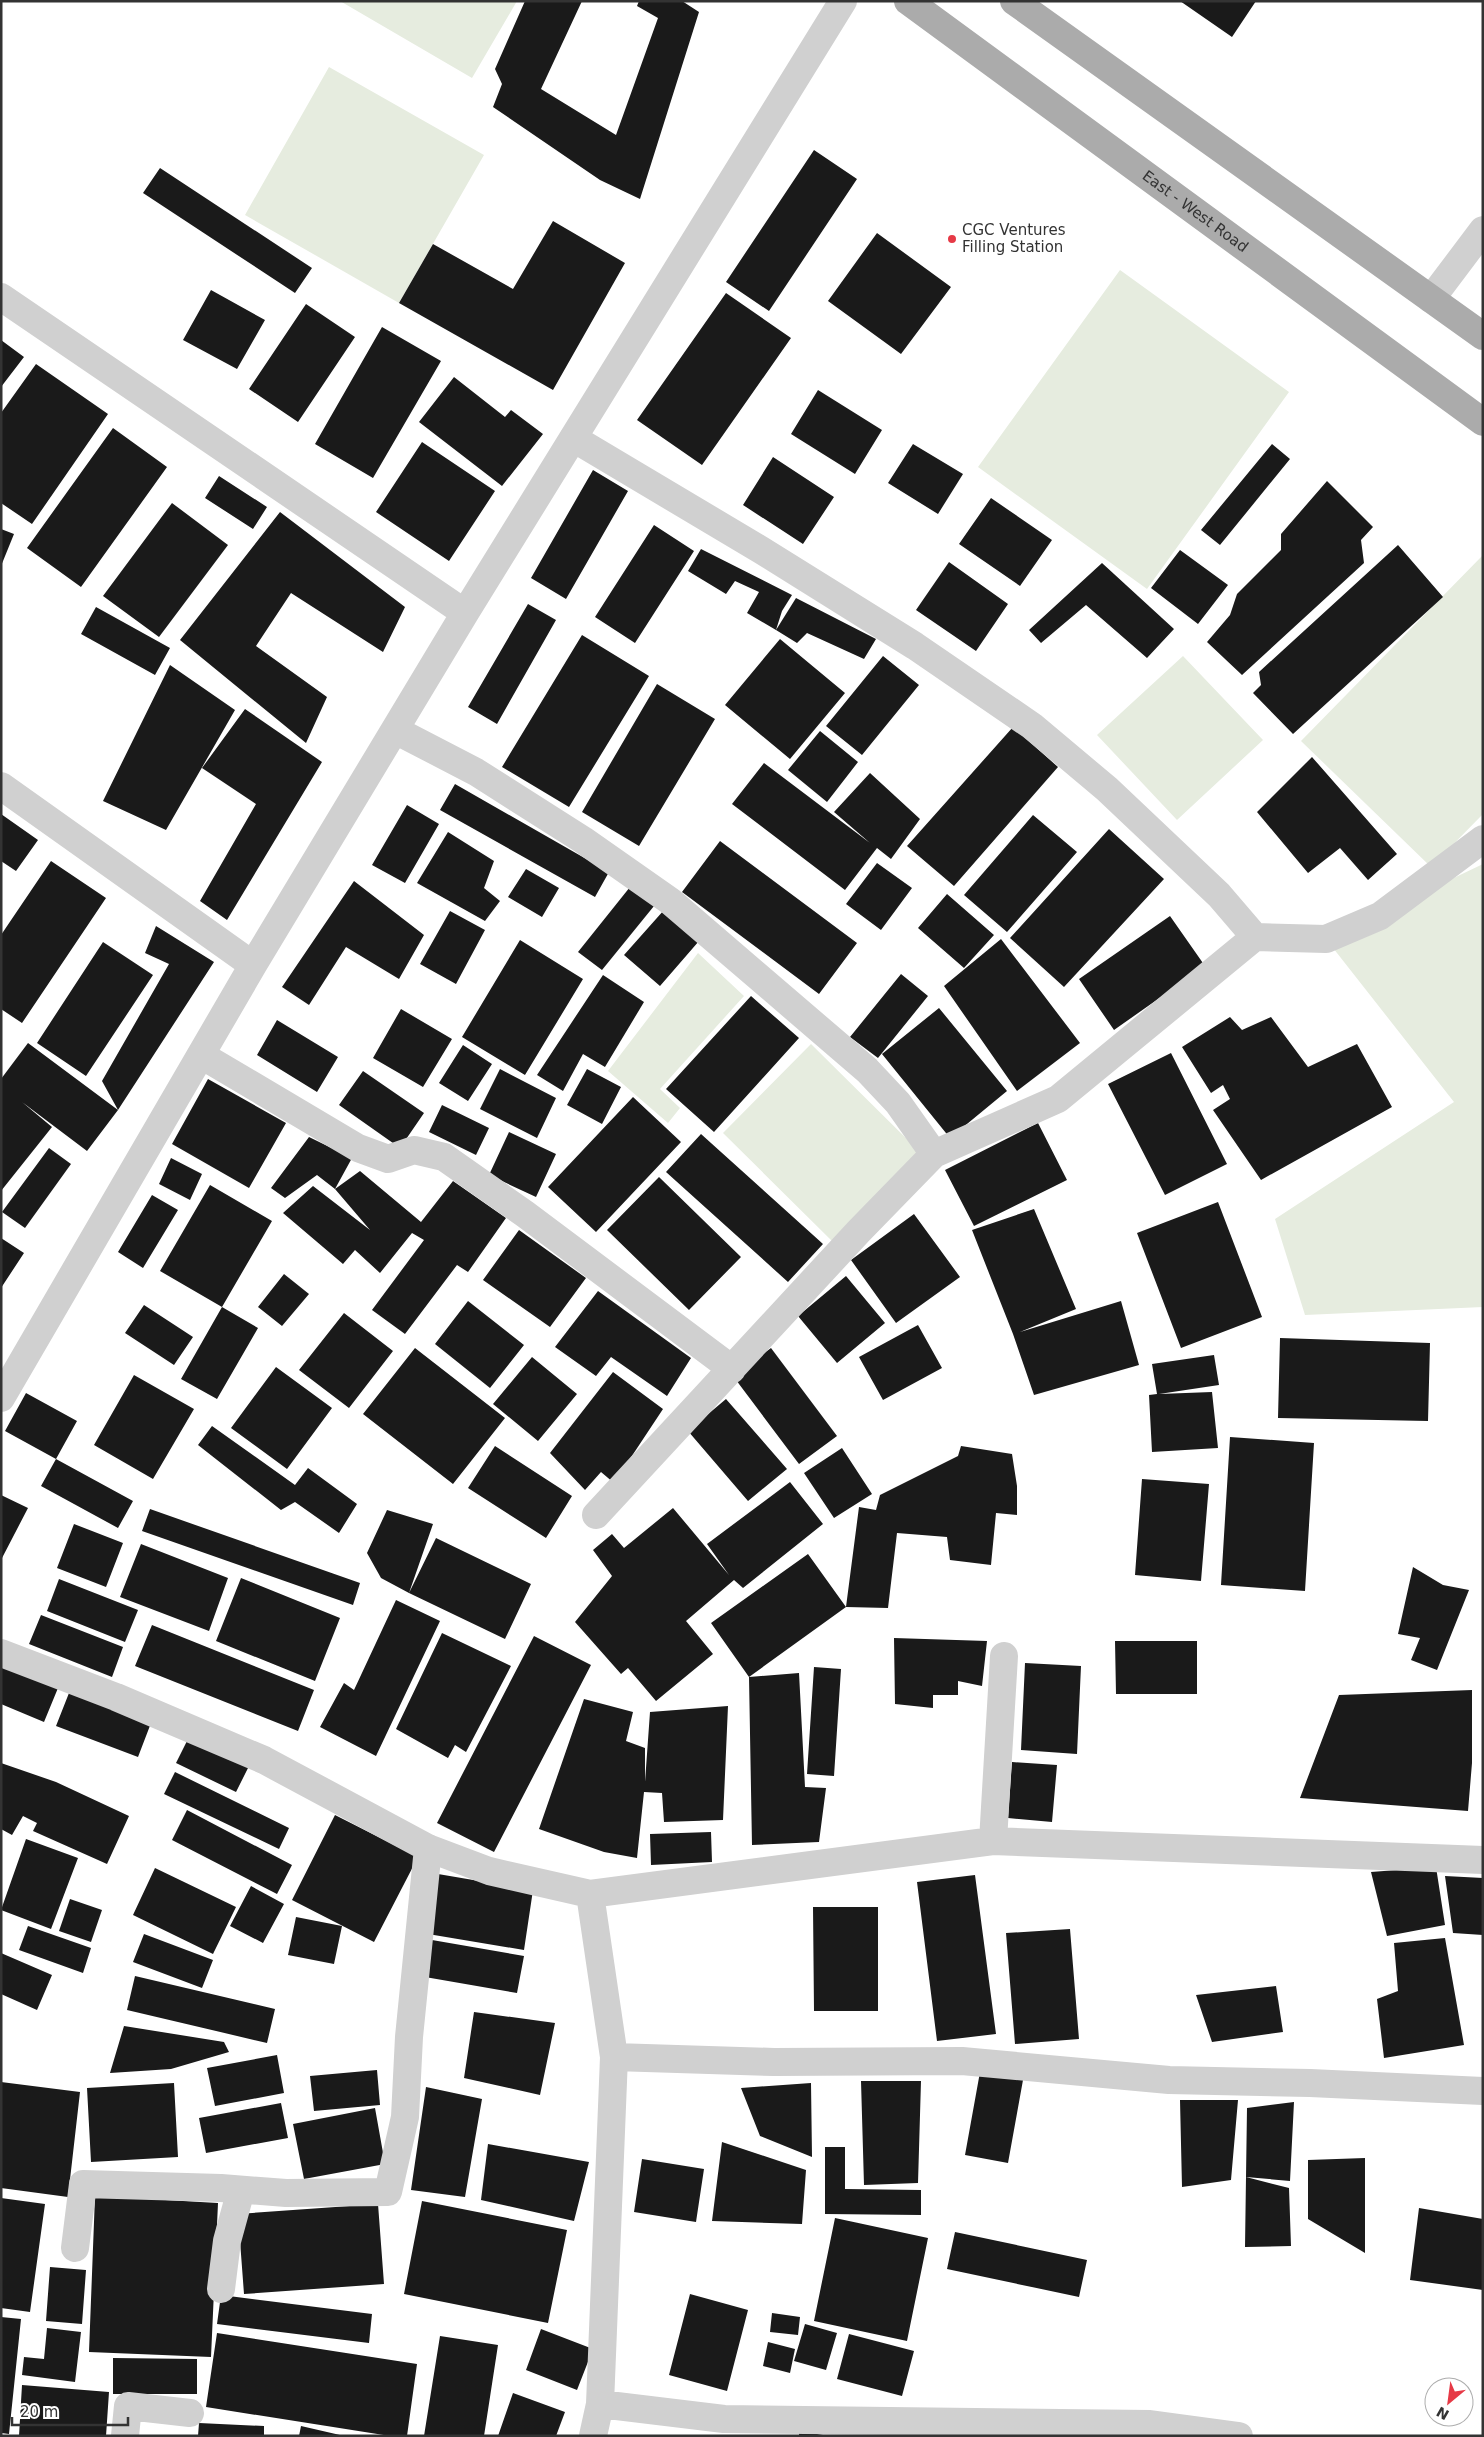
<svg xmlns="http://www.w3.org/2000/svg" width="1484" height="2437" font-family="'DejaVu Sans',sans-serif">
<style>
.green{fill:#e6ecdf}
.building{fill:#1a1a1a}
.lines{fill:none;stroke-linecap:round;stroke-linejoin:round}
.minor{stroke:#d0d0d0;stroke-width:28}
.primary{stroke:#ababab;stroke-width:28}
.poi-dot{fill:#e63946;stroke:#fff;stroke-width:2}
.labels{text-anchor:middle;stroke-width:5;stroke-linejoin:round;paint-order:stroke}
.street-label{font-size:15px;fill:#333;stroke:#fff}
.poi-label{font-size:15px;fill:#333;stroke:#fff;text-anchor:start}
</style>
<rect width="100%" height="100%" fill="#fff"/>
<path class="green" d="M340,1h177l-45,77z
M329,67l155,88 -85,148 -154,-88z
M1120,270l169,122 -142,197 -169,-122z
M1483,555v259l-52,53 -130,-126z
M1183,656l80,84 -86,80 -80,-85z
M1483,864v443l-178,8 -30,-96 179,-117 -128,-163z
M698,953l46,43 -84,93 20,19 -12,15 -60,-52z
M811,1044l109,108 -88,89 -109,-108z"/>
<path class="building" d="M525,1h57l-41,88 75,46 42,-117 -21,-12 2,-5h43l17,11 -59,187 -40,-19 -107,-73 9,-23 -7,-15z
M1180,1h76l-24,36z
M814,150l43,29 -88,132 -43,-29z
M160,168l152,100 -17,25 -152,-100z
M553,221l72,42 -72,127 -154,-87 34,-59 80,45z
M877,233l74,54 -50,67 -73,-53z
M211,290l54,30 -28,49 -54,-29z
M726,293l65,45 -89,127 -65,-45z
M306,304l49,33 -57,85 -49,-33z
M382,327l59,34 -68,117 -58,-34z
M1,340l23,17 -23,30z
M36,364l72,50 -76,110 -31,-21v-90z
M454,377l51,40 6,-7 32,24 -41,52 -83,-64z
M818,390l64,40 -27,44 -64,-40z
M113,428l54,39 -86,120 -54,-39z
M422,442l73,49 -46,70 -73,-49z
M913,444l50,30 -25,40 -50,-31z
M1272,444l18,15 -70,86 -19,-15z
M773,457l61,40 -31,47 -60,-39z
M593,470l35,21 -62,108 -35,-21z
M219,476l48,31 -14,22 -48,-31z
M1327,481l46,46 -12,13 3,23 -122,112 -35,-33 23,-27 7,-21 44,-44v-16z
M991,498l61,42 -32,46 -61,-42z
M172,503l56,42 -69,92 -56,-41z
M280,512l125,95 -22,45 -92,-59 -35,53 71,51 -21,46 -126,-103z
M654,525l40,26 -59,92 -40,-26z
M1,529l13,5 -13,32z
M1398,545l45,52 -150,137 -40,-41 8,-8 -2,-13z
M701,549l91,46 -10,16 -6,19 -29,-17 12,-21 -24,-11 -9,13 -38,-23z
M1180,550l48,35 -30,39 -47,-36z
M949,562l59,42 -32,47 -60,-41z
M1102,563l72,66 -27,29 -61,-53 -45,38 -12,-13z
M796,598l80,41 -12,20 -57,-26 -10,10 -21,-13z
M528,604l28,16 -59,104 -29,-17z
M96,607l74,41 -15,27 -74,-41z
M582,635l67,41 -80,131 -67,-40z
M780,639l65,54 -55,66 -65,-54z
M883,656l36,29 -57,70 -36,-29z
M170,665l65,45 -69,120 -63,-29z
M657,684l58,35 -76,127 -57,-34z
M245,709l77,53 -95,158 -27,-19 56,-97 -54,-36z
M1013,727l45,40 -104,119 -47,-40z
M820,731l38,31 -31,40 -39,-32z
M1312,757l85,97 -29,26 -28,-32 -32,25 -51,-61z
M764,763l106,80 -36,-31 36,-39 50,46 -29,40 -14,-11 -32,42 -113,-86z
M455,784l154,88 -14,25 -155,-87z
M407,805l32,19 -34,59 -33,-18z
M1,814l37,26 -22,31 -15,-10z
M1033,815l44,37 -70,80 -43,-37z
M1109,829l55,50 -100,108 -54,-49z
M448,832l46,29 -10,27 16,13 -15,20 -68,-38z
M720,841l137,102 -38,51 -137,-102z
M51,861l55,37 -84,125 -21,-14v-74z
M877,863l35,25 -31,42 -35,-26z
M526,869l33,19 -17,29 -34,-20z
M354,881l70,54 -25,44 -53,-32 -37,58 -27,-18z
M630,887l24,19 -52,64 -24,-18z
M947,894l47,41 -30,33 -46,-40z
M664,910l35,31 -39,45 -36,-31z
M450,911l35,19 -29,54 -36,-20z
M1170,916l35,50 -91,64 -35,-51z
M156,926l58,36 -96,148 -31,41 -65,-49 30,25 -51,64v-112l27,-36 90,67 -16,-29 67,-117 -24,-11z
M1001,939l79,104 -63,48 -73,-105z
M520,940l63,39 -58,96 -63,-38z
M103,942l50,33 -67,101 -49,-33z
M901,974l27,22 -50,62 -28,-21z
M603,975l41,27 -39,65 -22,-13 -20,37 -26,-16z
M751,996l48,42 -85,94 -48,-43z
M939,1008l68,83 -57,47 -68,-84z
M401,1009l51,30 -29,48 -50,-29z
M1230,1017l12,13 29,-13 37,50 49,-23 35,63 -131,73 -48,-70 17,-11 -7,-14 -12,8 -29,-46z
M277,1020l61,37 -21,35 -60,-37z
M463,1045l29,19 -24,37 -29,-18z
M1171,1053l56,111 -62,31 -57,-111z
M500,1069l56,29 -19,40 -57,-29z
M587,1069l34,18 -19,37 -35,-19z
M363,1071l61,42 -24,35 -61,-43z
M208,1079l78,44 -37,65 -77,-44z
M633,1097l48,45 -85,90 -48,-45z
M442,1105l47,23 -13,27 -47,-23z
M1038,1123l29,57 -93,46 -29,-56z
M509,1132l47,22 -20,43 -47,-22z
M701,1134l122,110 -35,38 -122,-110z
M309,1137l43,21 -17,31 -18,-14 -32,23 -14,-10z
M49,1148l22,16 -46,64 -23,-16z
M171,1158l31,16 -12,26 -31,-16z
M360,1171l61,51 32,-41 53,37 -38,54 -11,-7 -52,69 -33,-24 52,-70 -12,-7 -32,40 -25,-23 -12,14 -60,-51 30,-27 57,44 -35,-41z
M659,1177l82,80 -52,53 -82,-80z
M210,1185l62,36 -50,86 -62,-36z
M152,1195l26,15 -35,58 -25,-16z
M1218,1202l44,115 -81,31 -44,-115z
M1034,1209l42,100 -56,23 101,-31 18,64 -105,30 -21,-61 -41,-104z
M914,1214l46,63 -64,46 -45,-63z
M519,1230l67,48 -36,49 -67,-47z
M1,1238l23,15 -23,35z
M284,1274l25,20 -27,32 -24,-19z
M846,1276l39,47 -48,40 -39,-47z
M598,1291l93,67 -24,38 -56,-39 -15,19 -41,-29z
M468,1301l56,44 -34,43 -55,-44z
M144,1305l49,32 -19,28 -49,-32z
M222,1307l36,21 -41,71 -36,-20z
M344,1313l49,38 -44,57 -50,-38z
M918,1325l24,43 -59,32 -24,-43z
M1280,1338l150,5 -2,78 -150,-3z
M415,1348l90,70 -52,66 -90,-70z
M771,1348l66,88 -38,28 -66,-88z
M1214,1355l5,30 -60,9 53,-2 6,56 -66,4 -3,-57 8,-1 -5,-30z
M532,1357l45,37 -39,47 -45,-37z
M276,1367l56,41 -45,61 -56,-41z
M613,1372l50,37 -49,74 -13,-11 -16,18 -35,-37z
M134,1375l60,34 -41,70 -59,-34z
M26,1393l51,28 -21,38 -51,-28z
M726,1399l61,70 -39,32 -60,-70z
M212,1426l83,59 13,-17 49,36 -18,29 -44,-31 -14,8 -83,-65z
M1230,1437l84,6 -9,148 -84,-6z
M495,1446l77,50 -26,42 -78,-50z
M961,1446l51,8 5,32v29l-21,-2 -5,52 -41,-5 -3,-23 -50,-4 -9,75 -42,-1 13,-100 17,3 4,-15 78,-39z
M842,1448l30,46 -38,24 -30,-45z
M56,1459l77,42 -15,27 -77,-42z
M1142,1479l67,5 -8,97 -66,-6z
M790,1482l33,42 -80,64 -9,-8 -48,41 27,33 -57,47 -28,-33 -7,6 -46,-52 37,-46 -19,-26 19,-16 12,14 49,-40 56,67 -22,-31z
M1,1495l27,13 -27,52z
M150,1509l210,74 -7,22 -211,-74z
M387,1510l46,14 -24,69 -28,-15 -14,-25z
M74,1524l49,19 -17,44 -49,-19z
M436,1538l95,46 -26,55 -96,-46z
M141,1544l87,34 -19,53 -89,-34z
M808,1554l38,53 -97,70 -38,-54z
M1413,1567l30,18 26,5 -32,80 -26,-10 9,-22 -22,-4z
M241,1578l99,40 -25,63 -99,-40z
M59,1579l79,31 -13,32 -78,-31z
M396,1600l44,21 -64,135 -56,-29 24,-44 10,7z
M41,1615l82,32 -11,30 -83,-33z
M152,1625l162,65 -16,41 -163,-65z
M442,1633l69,33 -45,86 -11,-7 -7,13 -52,-29z
M534,1636l57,29 -97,187 -57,-29z
M894,1638l93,3 -5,45 -24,-5v14h-25v13l-38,-4z
M1115,1641h82v53h-81z
M1025,1663l56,3 -4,88 -56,-4z
M1,1664l57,24 -14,34 -43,-18z
M814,1667l27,2 -7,107 -27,-2z
M799,1673l6,114 21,1 -7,54 -67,3 -3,-168z
M1472,1690v73l-4,48 -168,-13 39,-103z
M69,1693l82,30 -13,34 -82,-31z
M584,1699l49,13 -7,29 19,7v34l5,-70 78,-6 -5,114 -59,2 -2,-29 -18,-1 -7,66 -33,-6 -65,-23z
M189,1737l60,29 -13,26 -60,-29z
M1012,1762l45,3 -5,57 -44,-4z
M1,1763l55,19 73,34 -22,48 -74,-33 4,-8 -14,-7 -11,19 -11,-6z
M175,1772l114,56 -10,21 -115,-55z
M187,1810l105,55 -15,29 -105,-54z
M335,1815l83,42 -44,85 -82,-42z
M711,1832l1,30 -61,3 -1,-31z
M26,1839l52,19 -27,71 -50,-19z
M1436,1867l9,58 -58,11 -16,-64z
M155,1868l81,39 -23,47 -80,-39z
M438,1874l95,16 -9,60 -96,-16z
M975,1875l21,159 -59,7 -20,-159z
M1445,1876l38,2v57l-30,-2z
M251,1886l33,18 -21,39 -33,-17z
M70,1899l32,11 -11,32 -32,-11z
M813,1907h65v104h-64z
M296,1917l46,9 -8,38 -46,-9z
M28,1926l63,22 -8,25 -64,-23z
M1070,1929l9,110 -64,5 -9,-111z
M144,1934l69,26 -11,28 -69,-26z
M1445,1938l19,107 -80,13 -7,-59 21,-8 -4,-48z
M432,1940l92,16 -7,37 -92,-16z
M1,1953l51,22 -15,35 -36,-16z
M135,1976l140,33 -8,34 -140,-33z
M1276,1986l7,46 -71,10 -16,-47z
M474,2012l81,11 -15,72 -76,-17z
M124,2026l100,16 5,10 -58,17 -61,4z
M277,2055l7,38 -69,13 -8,-38z
M377,2070l3,35 -66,6 -4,-35z
M980,2072l43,8 -15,83 -43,-8z
M861,2081h60l-3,102 -54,2z
M1,2082l79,10 -12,105 -67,-9z
M174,2083l4,74 -87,5 -4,-74z
M811,2083l1,74 -52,-21 -19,-48z
M426,2087l56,12 -17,98 -54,-7z
M1180,2100h58l-7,80 -49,7z
M1294,2102l-4,79 -44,-4 1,-69z
M281,2103l7,35 -82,15 -7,-35z
M375,2108l10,56 -81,15 -11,-55z
M722,2142l84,28 -4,54 -90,-3z
M488,2144l101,18 -15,59 -93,-21z
M825,2147h20v42l76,1v25l-96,-1z
M1365,2158v95l-57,-34v-59z
M642,2159l62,10 -8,53 -62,-10z
M1246,2177l43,11 2,58 -46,1z
M95,2196l123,7 -7,154 -122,-5z
M1,2198l44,6 -15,108 -29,-4z
M422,2201l145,29 -19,93 -144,-29z
M378,2204l6,80 -140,10 -6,-80z
M1419,2208l64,11v71l-73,-10z
M835,2218l93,20 -21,103 -93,-20z
M955,2232l132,28 -8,37 -132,-28z
M50,2267l36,3 -4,54 -36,-3z
M690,2294l58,16 -21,81 -58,-16z
M221,2295l151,19 -3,29 -152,-19z
M772,2313l28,4 -2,18 -28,-3z
M1,2317l20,2 -12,115 -8,-1z
M805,2324l32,9 -11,37 -32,-9z
M47,2328l34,4 -6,50 -53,-7 2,-18 20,2z
M541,2329l52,20 -16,41 -51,-20z
M217,2333l200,31 -10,72h-17l-184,-29z
M849,2334l65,17 -12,45 -65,-17z
M440,2336l58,9 -14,91h-60z
M768,2342l27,7 -5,24 -27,-7z
M113,2358l84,1v35h-84z
M22,2385l87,7 -3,44h-87z
M513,2393l52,19 -9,24h-58z
M199,2423l65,3v10h-66z
M301,2426l39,9v1h-41z
M799,2431l24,4v1h-24z"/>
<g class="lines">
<path class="minor" d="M1,297l464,316
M1431,299l52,-69
M573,438l188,112 154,96 117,80 75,63 112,106 36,42
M395,730l81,42 107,68 87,61 197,169 31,33 36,51
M1,786l252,179
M201,1055l157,93 30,11 26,-9 30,7 81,57 207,155
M1,1398l252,-433 212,-352 378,-612
M596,1515l263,-284 75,-77 124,-55 197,-162 71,2 54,-23 103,-77
M1,1653l115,44 148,63 164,88 61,23 101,23 403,-53 490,19
M993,1841l11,-185
M590,1894l24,163 -14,347 124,15 426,5 89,12
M614,2057l160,5 188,-1 207,19 141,3 173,8
M75,2248l8,-64 138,4 65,5 102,-1 17,-75 4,-80 19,-189
M221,2289l6,-48 14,-51
M125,2436l3,-30 62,7
M593,2436l7,-32"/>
<g class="primary">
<path id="s1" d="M908,1l575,421"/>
<path d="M1014,1l469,335"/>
</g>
</g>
<circle class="poi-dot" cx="952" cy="239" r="5"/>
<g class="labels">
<g class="street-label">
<text dy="5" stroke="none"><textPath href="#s1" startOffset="356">East - West Road</textPath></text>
</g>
<g class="poi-label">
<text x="962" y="235">CGC Ventures<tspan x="962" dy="17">Filling Station</tspan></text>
</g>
</g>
<rect width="1484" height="2437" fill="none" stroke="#333333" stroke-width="5"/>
<g transform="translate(1449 2402) rotate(209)"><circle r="24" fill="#ffffff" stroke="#adadad"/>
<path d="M0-4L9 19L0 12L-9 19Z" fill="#e63946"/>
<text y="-8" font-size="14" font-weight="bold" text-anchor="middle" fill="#333333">N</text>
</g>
<path d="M12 2417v8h116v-8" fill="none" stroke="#333333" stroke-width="2.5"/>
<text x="20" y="2417" font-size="15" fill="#333333" stroke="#ffffff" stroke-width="4" paint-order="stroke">20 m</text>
</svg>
